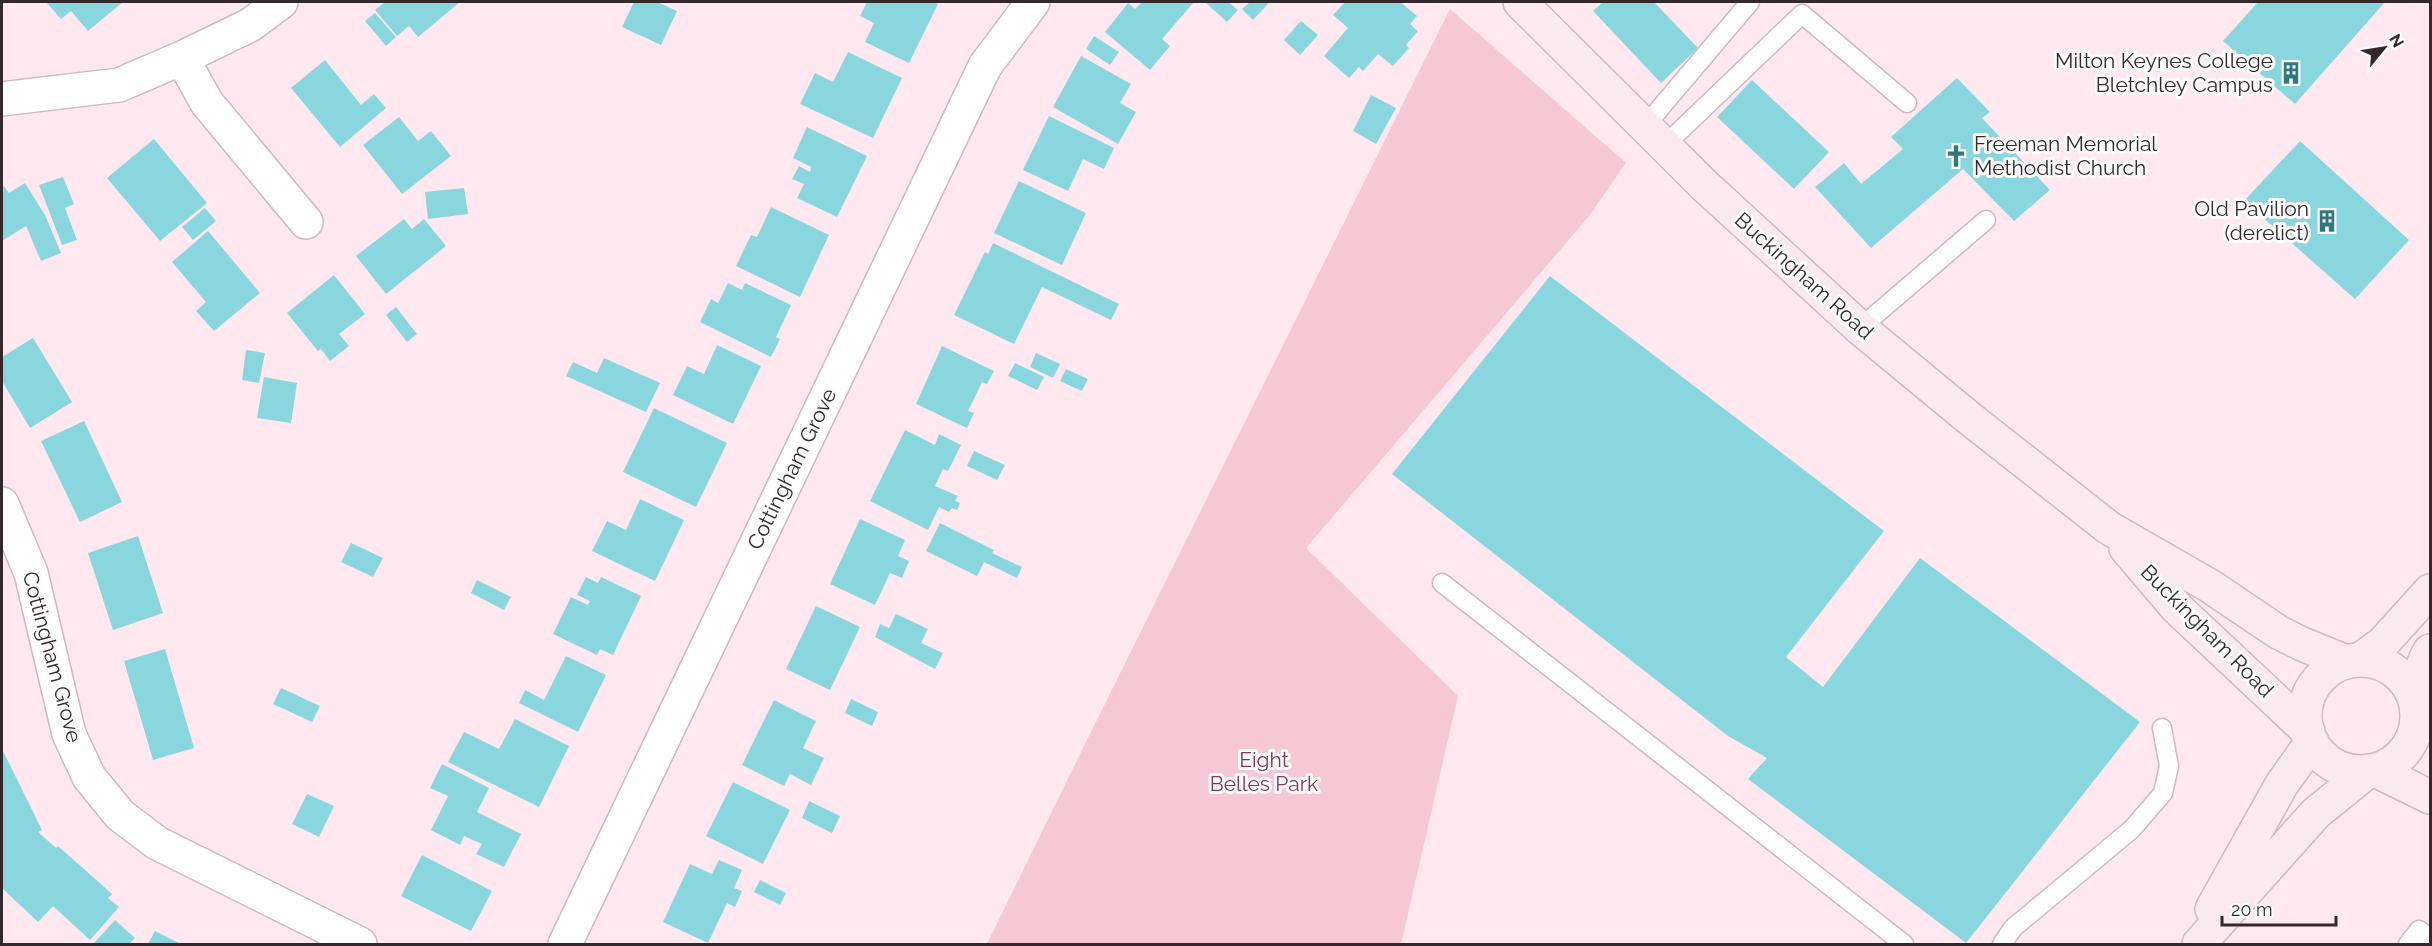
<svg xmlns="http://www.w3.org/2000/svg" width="2432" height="946" font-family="Raleway,sans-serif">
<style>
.green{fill:#f6c8d6}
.building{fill:#8ad6df}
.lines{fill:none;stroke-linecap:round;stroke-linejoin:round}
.lane-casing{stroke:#d2b8c0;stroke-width:21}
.street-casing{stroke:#d2b8c0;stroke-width:36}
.secondary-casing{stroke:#d2b8c0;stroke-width:36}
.lane{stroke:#fff;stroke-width:18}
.street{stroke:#fff;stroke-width:33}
.secondary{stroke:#faeaef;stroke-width:33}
.labels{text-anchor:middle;stroke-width:6;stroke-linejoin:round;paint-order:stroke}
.poi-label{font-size:21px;fill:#33292c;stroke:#fcfcfc;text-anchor:end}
.street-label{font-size:21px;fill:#33292c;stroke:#fcfcfc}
.park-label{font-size:21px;fill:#813855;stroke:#fcfcfc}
</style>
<rect width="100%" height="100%" fill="#ffe8ef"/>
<path class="green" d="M1450,9l176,154 -37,53 -283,332 152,148 -57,248h-414l97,-198z"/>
<path class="building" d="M46,2h77l-35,29 -17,-20 -10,8z
M385,2h75l-42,35 -9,-11 -12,10 -22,-26z
M634,2h23l20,9 -16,34 -39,-18z
M867,2h66l5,2 -29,59 -44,-21 9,-19 -14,-7z
M1142,2h52l-32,37 8,7 -20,24 -45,-38 23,-29 7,6z
M1205,2h23l10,8 -11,12z
M1250,2h16l2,2 -15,16 -11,-11z
M1345,2h55l17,14 -7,8 8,7 -12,14 3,3 -16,18 -15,-12 -15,17 -4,-4 -10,11 -25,-22 24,-28 -15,-13z
M1603,2h51l44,46 -37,35 -68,-72z
M2258,2h127l-90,102 -72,-63z
M375,13l21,24 -10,9 -21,-25z
M1301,21l17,14 -18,20 -16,-15z
M1094,36l25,16 -9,13 -24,-16z
M848,52l54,26 -29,60 -73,-34 15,-31 18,9z
M1081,56l50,28 -11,19 16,9 -18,32 -65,-37z
M325,60l36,45 13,-11 12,14 -46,39 -49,-59z
M1957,78l33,34 -8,6 68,72 -36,31 -51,-52 -92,79 -56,-61 29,-24 17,21 42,-35 -12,-12z
M1752,80l77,72 -35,37 -77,-72z
M1371,95l25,13 -20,36 -23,-13z
M1049,116l65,32 -10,21 -21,-10 -15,32 -45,-21z
M399,117l19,24 13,-10 20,25 -49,38 -39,-49z
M807,127l60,29 -30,61 -40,-19 7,-14 -12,-5 7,-13 11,6 1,-5 -18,-9z
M154,139l53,64 -47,38 -53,-63z
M2300,141l109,99 -54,59 -111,-98z
M63,177l11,27 -9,4 12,32 -15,5 -23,-60z
M1019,181l67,32 -24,52 -68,-32z
M25,183l20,32 16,38 -20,8 -15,-35 -24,15v-54l2,-1 5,7z
M464,188l4,26 -40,5 -3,-27z
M771,207l58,28 -29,62 -64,-31 15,-31 6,2z
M205,208l11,13 -23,19 -11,-13z
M404,219l8,10 12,-10 22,27 -60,48 -30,-38z
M208,231l52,62 -46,38 -18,-20 10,-9 -34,-40z
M993,243l126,61 -8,16 -69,-33 -28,57 -60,-29 31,-63 3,2z
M334,275l31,39 -26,20 10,12 -19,15 -9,-12 -3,2 -31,-38z
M1550,276l334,255 -98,126 37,30 97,-129 220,164 -174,221 -218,-164 19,-21 -39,-22 -336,-262z
M728,283l14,7 3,-7 46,22 -15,32 4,2 -9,18 -71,-35 11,-23 7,4z
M396,307l21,27 -10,8 -21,-27z
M33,338l39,64 -42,26 -28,-47v-24z
M717,345l44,21 -28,58 -60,-29 14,-29 17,8z
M942,346l52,25 -7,13 -5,-2 -7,15 -7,14 6,2 -7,15 -51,-24z
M246,350l19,3 -6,30 -17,-3z
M1036,353l24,11 -7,14 -23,-11z
M604,358l56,25 -14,29 -80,-36 7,-14 24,11z
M1015,363l29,14 -7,13 -29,-14z
M1066,369l22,10 -6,12 -22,-10z
M264,377l33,6 -6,40 -34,-5z
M654,408l73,35 -31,64 -73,-35z
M84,421l38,81 -42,20 -39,-81z
M905,430l30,15 4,-11 22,11 -13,26 -5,-2 -8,17 23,10 -3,5 5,2 -3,7 -5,-2 -3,4 -10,-5 -11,23 -58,-29z
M974,451l31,14 -8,15 -30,-14z
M640,499l44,21 -29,61 -63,-30 15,-30 19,9z
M860,519l45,21 -7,16 11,5 -7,17 -12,-5 -15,32 -45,-21z
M940,523l54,27 -2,3 30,14 -5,11 -33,-16 -7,14 -51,-25z
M138,536l25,77 -50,17 -25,-77z
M351,543l32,15 -10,19 -32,-15z
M586,577l12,6 3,-6 40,19 -28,59 -13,-6 -3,6 -44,-21 18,-37 17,8 2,-4 -13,-6z
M477,580l34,17 -7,13 -33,-17z
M816,606l44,21 -30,63 -44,-21z
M896,614l32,15 -7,14 22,10 -8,16 -60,-32 5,-13 9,4z
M165,649l29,99 -41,12 -29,-99z
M566,656l40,19 -28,57 -59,-29 6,-13 19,10z
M281,688l39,18 -8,16 -39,-18z
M851,699l27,13 -6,14 -27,-13z
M774,700l42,21 -13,27 21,10 -13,27 -21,-11 -6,12 -42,-21z
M515,719l54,27 -30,61 -91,-45 16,-30 35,17z
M3,751l39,79 -4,2 18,16 2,-2 54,48 -4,4 11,9 -29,33 -37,-34 -15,16 -36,-34z
M442,764l47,24 -12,24 44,22 -17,33 -28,-13 6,-10 -18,-8 -4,9 -29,-15 17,-34 -18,-8z
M733,782l57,28 -27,54 -57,-28z
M307,794l27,12 -15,31 -27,-13z
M809,801l31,15 -8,17 -30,-15z
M422,855l70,36 -21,40 -70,-35z
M719,860l23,10 -8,18 8,3 -7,16 -8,-4 -19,40 -45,-21 27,-58 22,10z
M760,880l26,13 -6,12 -26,-13z
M115,920l20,18 -6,6h-34l-1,-1z
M155,931l26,13h-33z"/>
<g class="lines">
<g class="lane-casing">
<path id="lane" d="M1645,126l105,-124
M1665,145l137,-131 105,89
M1860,328l126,-108
M1442,583l462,361
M2002,944l11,-16 119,-99 31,-36 6,-27 -7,-38
M2408,944l11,-14 11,9"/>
</g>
<g class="street-casing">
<path id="street" d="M182,58l25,45 99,119
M2,99l117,-14 63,-27 68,-33 31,-23
M2,504l29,69 38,161 20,43 31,38 37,28 203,101
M565,944l420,-878 48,-64"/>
</g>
<g class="secondary-casing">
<path id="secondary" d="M1520,2l184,183 156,143 109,90 140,110 101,58 68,46 24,12 44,18
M2126,548l51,60 131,123
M2361,659l22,-16 47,-52
M2305 716a56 56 0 1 1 112 0a56 56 0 1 1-112 0Z
M2413,694l13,-36 4,-7
M2375,770l55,27
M2212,909l70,-125 30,-42
M2199,944l117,-131 52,-42"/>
</g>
<use href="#lane" class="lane"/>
<use href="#street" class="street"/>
<use href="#secondary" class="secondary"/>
</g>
<defs>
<g id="building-bare" transform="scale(1.8)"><path d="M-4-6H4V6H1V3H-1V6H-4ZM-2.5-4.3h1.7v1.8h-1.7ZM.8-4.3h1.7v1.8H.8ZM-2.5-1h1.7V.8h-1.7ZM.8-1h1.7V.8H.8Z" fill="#2f7880" stroke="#fcfcfc" stroke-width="2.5" paint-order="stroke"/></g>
<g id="church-bare" transform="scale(1.8)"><path d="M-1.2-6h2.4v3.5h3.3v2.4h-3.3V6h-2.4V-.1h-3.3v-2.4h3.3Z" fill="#2f7880" stroke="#fcfcfc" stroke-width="2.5" paint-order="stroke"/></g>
</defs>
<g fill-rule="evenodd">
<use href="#building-bare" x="2291" y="73"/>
<use href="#church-bare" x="1956" y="156"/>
<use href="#building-bare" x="2327" y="221"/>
</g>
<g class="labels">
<g class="poi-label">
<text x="2273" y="68">Milton Keynes College<tspan x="2273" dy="24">Bletchley Campus</tspan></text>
<text x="1974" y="151" text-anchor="start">Freeman Memorial<tspan x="1974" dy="24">Methodist Church</tspan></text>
<text x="2309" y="216">Old Pavilion<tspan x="2309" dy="24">(derelict)</tspan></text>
</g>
<g class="street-label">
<text transform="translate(1804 276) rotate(42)" y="7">Buckingham Road</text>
<text transform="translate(792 469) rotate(-64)" y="7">Cottingham Grove</text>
<text transform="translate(2207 631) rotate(45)" y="7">Buckingham Road</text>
<text transform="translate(52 657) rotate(75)" y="7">Cottingham Grove</text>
</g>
<g class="park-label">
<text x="1264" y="767">Eight<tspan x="1264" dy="24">Belles Park</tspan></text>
</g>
</g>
<rect width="2432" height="946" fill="none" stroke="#33292c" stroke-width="6"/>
<g transform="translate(2384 48) rotate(60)" stroke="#fcfcfc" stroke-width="4.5" paint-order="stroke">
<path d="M0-4.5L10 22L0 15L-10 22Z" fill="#33292c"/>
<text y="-9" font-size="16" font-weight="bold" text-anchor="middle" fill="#33292c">N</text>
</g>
<path d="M2222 916v9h114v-9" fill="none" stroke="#33292c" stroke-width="3"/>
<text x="2231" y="916" font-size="18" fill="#33292c" stroke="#fcfcfc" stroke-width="4.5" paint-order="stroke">20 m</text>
</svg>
